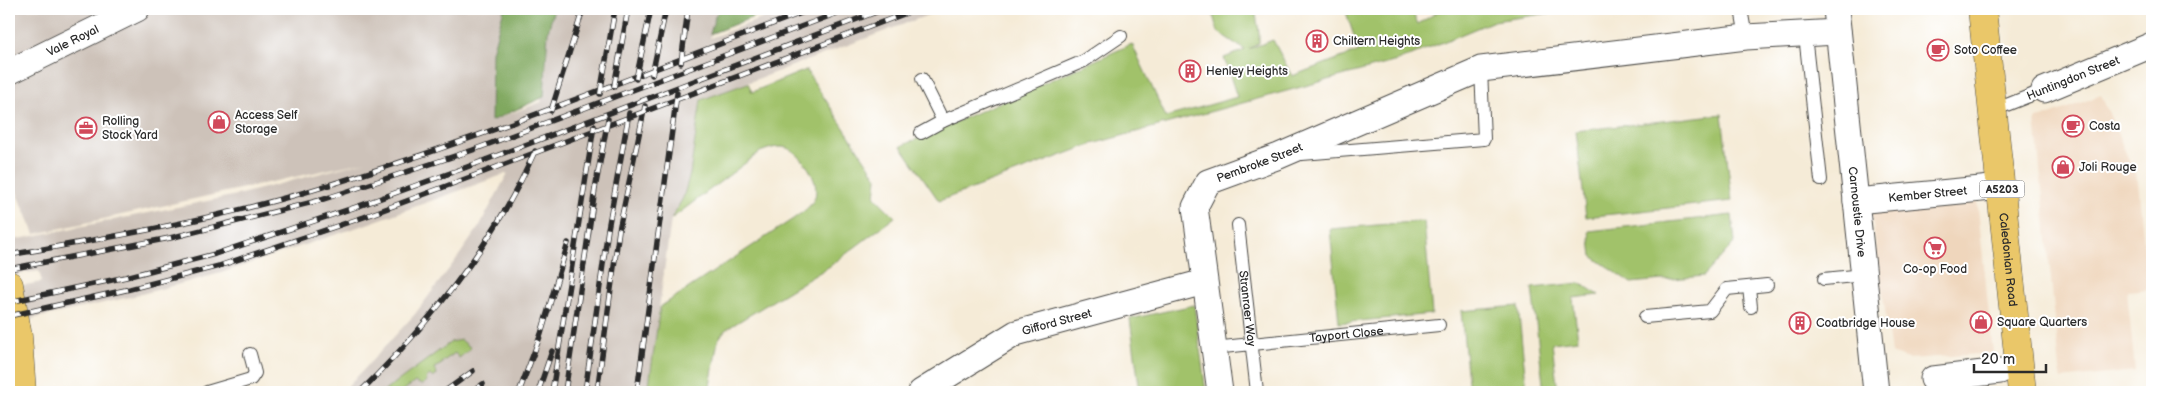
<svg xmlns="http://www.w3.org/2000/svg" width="2161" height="401" font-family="'Balsamiq Sans',sans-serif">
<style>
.built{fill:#efd6bc}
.industrial{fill:#cdc2b9}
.green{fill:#a1c26b;stroke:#66764b}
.forest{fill:#80a85f;stroke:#566a45}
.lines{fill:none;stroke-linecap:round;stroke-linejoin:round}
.lane-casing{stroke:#494845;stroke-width:14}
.street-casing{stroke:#494845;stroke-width:27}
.primary-casing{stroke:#494845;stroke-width:29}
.lane{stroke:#fff;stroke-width:12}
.street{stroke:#fff;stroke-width:25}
.primary{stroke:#eac769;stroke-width:28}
.rail-casing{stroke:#2b2b2b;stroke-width:5.5}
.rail{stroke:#fff;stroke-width:4;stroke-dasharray:11;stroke-linecap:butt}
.labels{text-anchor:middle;stroke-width:4;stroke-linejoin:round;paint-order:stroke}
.shield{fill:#fff;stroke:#6b6b6b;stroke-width:1}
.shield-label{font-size:11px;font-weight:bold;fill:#2b2b2b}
.street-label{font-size:12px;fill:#2b2b2b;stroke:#fff}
.poi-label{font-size:12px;fill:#2b2b2b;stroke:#fff;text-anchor:start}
</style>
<rect width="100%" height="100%" fill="#fff"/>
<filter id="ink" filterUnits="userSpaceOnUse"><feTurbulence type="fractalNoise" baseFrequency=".02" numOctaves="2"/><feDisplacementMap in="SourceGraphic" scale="10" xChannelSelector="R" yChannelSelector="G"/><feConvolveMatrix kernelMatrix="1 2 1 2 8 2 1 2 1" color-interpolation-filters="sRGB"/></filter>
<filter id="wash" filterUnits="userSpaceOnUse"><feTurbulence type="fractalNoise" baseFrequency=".0096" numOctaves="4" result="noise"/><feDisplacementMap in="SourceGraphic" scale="20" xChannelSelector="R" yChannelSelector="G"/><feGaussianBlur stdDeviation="1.12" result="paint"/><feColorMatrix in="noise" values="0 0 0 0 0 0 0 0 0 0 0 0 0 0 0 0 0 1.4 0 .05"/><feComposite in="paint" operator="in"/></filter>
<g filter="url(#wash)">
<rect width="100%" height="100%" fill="#f5ebd7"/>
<path class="built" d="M2101,95l37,86 10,108 -21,2 8,80 -74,8 -26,-260 7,-1z
M1977,199l16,154 -84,6 -18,-6 -20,-142z"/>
<path class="industrial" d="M9,9h495l-12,43 -1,69 50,-19 6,-35 1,-35 6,-23h166l-5,7 -5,22 77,-29h157l-243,91 -11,74 -7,24 -12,21 -23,173h-305l72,-78 43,-57 21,-30 29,-54 -141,51 -146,49 -91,24 -121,27v-36l33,-6 -3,-11 -30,4v-34l228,-46 130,-34 -332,73 -26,-60z"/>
<path class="green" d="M1211,9h44l4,23v11l-10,6 24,-9 19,36 67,-25 -14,-42h66l7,15 24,-15h136l-84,12 -97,40 -305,83 -153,57 -38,-55 231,-102 34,73 71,-20 -13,-39 21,-8 -27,-18z
M806,70l71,108 -2,19 20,20 -65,49 -105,64 -7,10 -9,52h-61l12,-85 133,-88c8,-6 19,-12 22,-22 5,-17 -13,-43 -28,-49 -9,-3 -19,1 -27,4l-89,67 12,-21 7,-24 11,-74 47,-17 4,9z
M1722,114l10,87 -146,16 -10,-86z
M1732,215l3,27 -31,34 -73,7 -39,-27 -3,-25z
M1424,221l8,93 -93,9 -9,-94z
M1580,283l19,12 -26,3 5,42 -26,3 6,49h-14l-12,-104z
M1194,305l12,87h-66l-10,-73z
M1518,306l9,86h-58l-8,-81z
M461,340l10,8 -12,10 -4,-5 -13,9v2l-8,4 3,7 -4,3 -3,-3 -4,3 1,3 -5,4 -7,-3 -14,10h-18l68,-50z"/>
<path class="forest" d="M504,9h50l-6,23 -4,65 -53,24 1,-69z
M720,9h54l-64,25 5,-18z"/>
</g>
<g filter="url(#ink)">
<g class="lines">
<g class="lane-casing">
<g id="lane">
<path d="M1741,9l5,28"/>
<path d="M1805,35l16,145"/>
<path d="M922,79l21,42"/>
<path d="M1994,110l50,-20"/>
<path d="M921,133l22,-12 141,-60 37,-25"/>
<path d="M1302,154l182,-15 -3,-70"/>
<path id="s1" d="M1238,225l19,167"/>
<path d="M1824,279l40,-4"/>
<path d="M1749,287l2,20"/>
<path d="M1645,317l65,-6 17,-22 40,-4"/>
<path id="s2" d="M1213,348l226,-23"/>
<path d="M207,392l44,-13 4,-6 -5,-19"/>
</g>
</g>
<g class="street-casing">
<g id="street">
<path id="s3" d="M1836,9l40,383"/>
<path id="s4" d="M9,72l128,-63"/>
<path d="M2044,90l108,-45"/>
<path id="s5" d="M1856,201l146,-14"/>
<path d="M1933,379l67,-8"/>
<path id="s6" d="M921,392l95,-59 188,-51"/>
<path id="s7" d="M1220,392l-25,-185 13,-25 71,-26 202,-87 265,-32 92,-5"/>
</g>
</g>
<g class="primary-casing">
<g id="primary">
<path id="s8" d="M1982,9l40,383"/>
<path d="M9,285l9,52 4,55"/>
</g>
</g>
<use href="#lane" class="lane"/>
<use href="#street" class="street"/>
<use href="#primary" class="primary"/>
<g class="rail-casing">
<path id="rail" d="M681,63l7,-54
M652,75l14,-66
M636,79l15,-70
M614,87l14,-78
M600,94l15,-85
M551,111l32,-102
M9,255c104,-18 209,-36 310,-67 167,-50 330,-118 493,-179
M9,269l161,-31 151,-38 152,-50 375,-141
M9,302l117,-25 89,-23 144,-48 108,-39 417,-158
M9,316l121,-27 89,-23 145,-49 553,-208
M360,392c71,-70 135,-150 175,-241
M444,392l29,-21
M472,392l11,-8
M519,392l22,-58 27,-91
M538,392l14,-41
M552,392l42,-266
M565,392l30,-203 13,-70
M585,392l23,-163 21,-116
M597,392l22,-162 26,-124
M637,392l40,-299"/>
</g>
<use href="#rail" class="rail"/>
</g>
</g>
<defs>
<g id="building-ring" transform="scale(1.125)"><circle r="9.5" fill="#fff" stroke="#d1495b" stroke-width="1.5"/><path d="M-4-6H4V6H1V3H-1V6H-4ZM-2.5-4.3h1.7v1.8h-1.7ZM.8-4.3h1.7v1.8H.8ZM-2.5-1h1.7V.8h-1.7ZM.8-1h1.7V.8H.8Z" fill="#d1495b"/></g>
<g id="cafe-ring" transform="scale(1.125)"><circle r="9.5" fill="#fff" stroke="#d1495b" stroke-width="1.5"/><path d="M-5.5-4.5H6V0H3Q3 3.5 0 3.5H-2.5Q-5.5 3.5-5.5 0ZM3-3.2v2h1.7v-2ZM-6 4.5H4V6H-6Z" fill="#d1495b"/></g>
<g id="shop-ring" transform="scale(1.125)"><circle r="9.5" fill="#fff" stroke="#d1495b" stroke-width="1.5"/><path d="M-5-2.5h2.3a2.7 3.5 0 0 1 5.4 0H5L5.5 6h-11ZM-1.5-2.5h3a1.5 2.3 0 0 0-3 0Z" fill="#d1495b"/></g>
<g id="office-ring" transform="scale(1.125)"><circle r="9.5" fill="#fff" stroke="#d1495b" stroke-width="1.5"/><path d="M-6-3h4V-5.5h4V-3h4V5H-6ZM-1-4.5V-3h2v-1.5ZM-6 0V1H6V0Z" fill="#d1495b"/></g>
<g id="supermarket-ring" transform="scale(1.125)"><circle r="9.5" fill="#fff" stroke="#d1495b" stroke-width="1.5"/><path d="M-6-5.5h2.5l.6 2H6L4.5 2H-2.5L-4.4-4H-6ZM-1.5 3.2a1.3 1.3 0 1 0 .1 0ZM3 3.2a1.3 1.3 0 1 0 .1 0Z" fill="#d1495b"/></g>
</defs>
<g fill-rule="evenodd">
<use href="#building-ring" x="1317" y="41"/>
<use href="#cafe-ring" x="1938" y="50"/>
<use href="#building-ring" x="1190" y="71"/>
<use href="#shop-ring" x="219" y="122"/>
<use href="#cafe-ring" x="2073" y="126"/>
<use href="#office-ring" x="86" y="128"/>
<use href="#shop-ring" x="2063" y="167"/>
<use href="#supermarket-ring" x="1935" y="248"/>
<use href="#shop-ring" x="1981" y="322"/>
<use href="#building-ring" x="1800" y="323"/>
</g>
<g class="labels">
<rect class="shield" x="1979.5" y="180.5" width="45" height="17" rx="4"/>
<g class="shield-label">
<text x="2002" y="193">A5203</text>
</g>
<g class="street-label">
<text dy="4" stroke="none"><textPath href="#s4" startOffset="71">Vale Royal</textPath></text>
<text transform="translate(2073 78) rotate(-22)" y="4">Huntingdon Street</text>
<text dy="4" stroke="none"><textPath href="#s7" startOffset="270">Pembroke Street</textPath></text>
<text dy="4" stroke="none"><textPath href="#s5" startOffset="72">Kember Street</textPath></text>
<text dy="4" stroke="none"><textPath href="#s3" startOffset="204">Carnoustie Drive</textPath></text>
<text dy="4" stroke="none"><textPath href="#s8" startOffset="252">Caledonian Road</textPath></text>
<text dy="4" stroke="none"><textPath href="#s1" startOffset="84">Stranraer Way</textPath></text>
<text dy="4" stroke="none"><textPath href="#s6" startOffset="154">Gifford Street</textPath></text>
<text dy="4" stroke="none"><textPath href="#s2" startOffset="134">Tayport Close</textPath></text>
</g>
<g class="poi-label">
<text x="1333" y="45">Chiltern Heights</text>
<text x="1954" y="54">Soto Coffee</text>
<text x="1206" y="75">Henley Heights</text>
<text x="235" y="119">Access Self<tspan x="235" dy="14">Storage</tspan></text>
<text x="102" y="125">Rolling<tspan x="102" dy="14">Stock Yard</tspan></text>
<text x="2089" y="130">Costa</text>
<text x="2079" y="171">Joli Rouge</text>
<text x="1935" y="273" text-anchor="middle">Co-op Food</text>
<text x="1997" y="326">Square Quarters</text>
<text x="1816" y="327">Coatbridge House</text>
</g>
</g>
<rect width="2161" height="401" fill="none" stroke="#fff" stroke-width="30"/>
<path d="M1974 364v8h72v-8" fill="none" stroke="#2b2b2b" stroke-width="2.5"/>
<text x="1981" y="364" font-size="15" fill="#2b2b2b" stroke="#ffffff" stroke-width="4" paint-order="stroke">20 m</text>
</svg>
